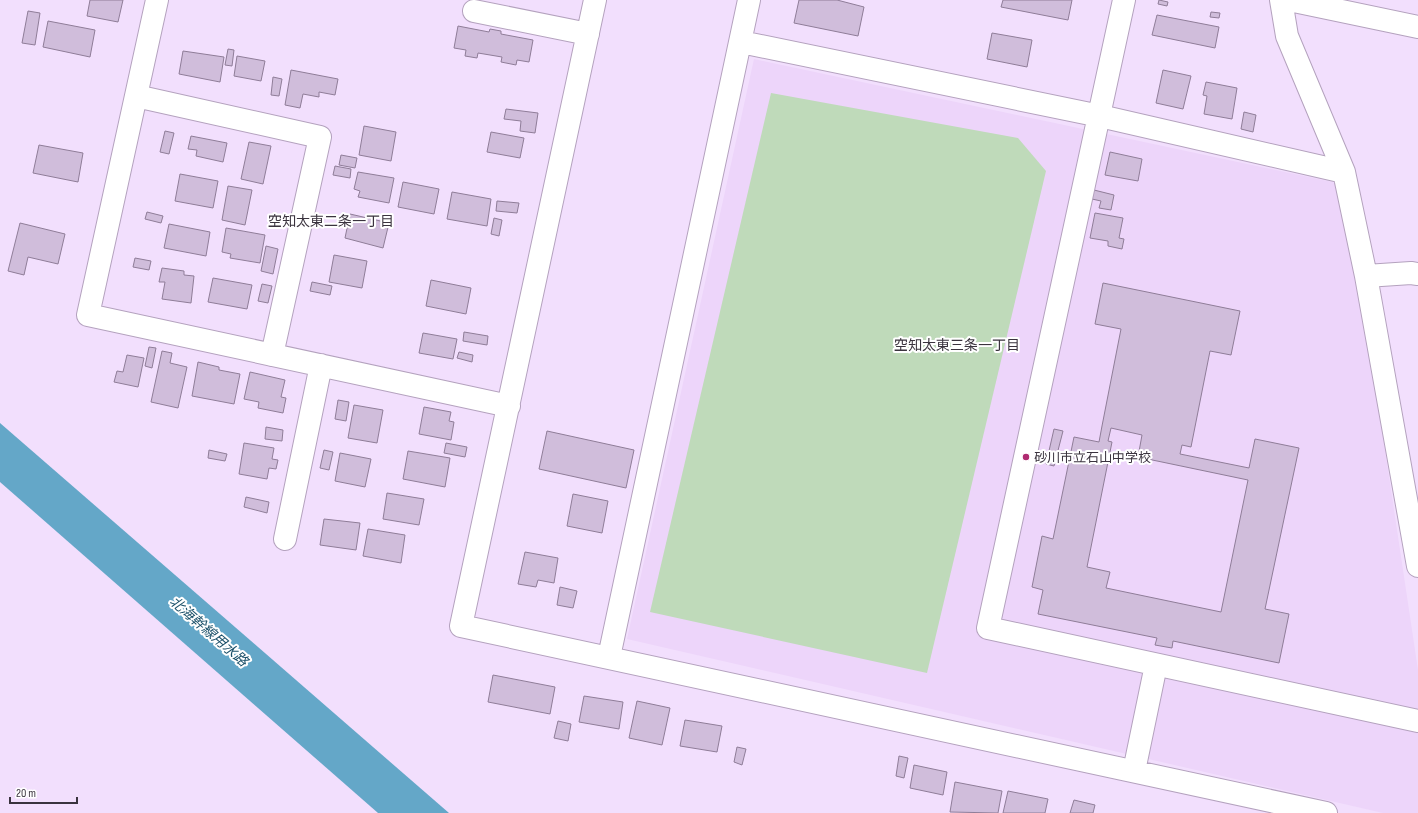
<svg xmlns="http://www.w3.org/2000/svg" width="1418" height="813" font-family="'Sofia Sans Condensed','Noto Sans JP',sans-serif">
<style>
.built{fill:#edd5fa}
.green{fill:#bfdaba}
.water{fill:#64a7c8}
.building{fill:#d0bddb;stroke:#8f7d98;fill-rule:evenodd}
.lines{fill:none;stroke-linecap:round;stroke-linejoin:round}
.minor-casing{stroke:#b4a2be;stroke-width:24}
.minor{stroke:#fff;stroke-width:22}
.poi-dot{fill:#b02b71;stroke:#fff;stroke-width:1.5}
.labels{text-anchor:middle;stroke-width:4;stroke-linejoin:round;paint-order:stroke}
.poi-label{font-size:13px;fill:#3a333e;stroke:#fff;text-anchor:start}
.neighbourhood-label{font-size:14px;fill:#3a333e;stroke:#fff}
.water-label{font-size:14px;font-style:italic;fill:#1b5069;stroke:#fff}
</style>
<rect width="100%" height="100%" fill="#f2dffd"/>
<path class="built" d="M754,59l583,124 22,93 59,394v143h-35l-756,-174z"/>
<path class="green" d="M771,93l247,45 28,33 -119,502 -277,-61z"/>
<path class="water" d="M0,423l449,390h-71l-378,-331z"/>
<path class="building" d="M90,0h33l-5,22 -31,-6z
M799,0h38l27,7 -6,29 -64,-13z
M1003,0h69l-4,20 -67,-13z
M1159,0l9,2 -1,4 -9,-2z
M28,11l12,2 -5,32 -13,-2z
M1211,12l9,1 -1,5 -9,-1z
M1157,15l62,12 -4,21 -63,-13z
M48,21l47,9 -5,27 -47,-10z
M458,26l31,6 1,-3 11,2v3l32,6 -4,22 -12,-2 -1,5 -15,-3 1,-5 -24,-4 -1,5 -12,-2 1,-6 -12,-2z
M992,33l40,7 -5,27 -40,-8z
M228,49l6,1 -2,16 -7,-1z
M183,51l41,6 -4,25 -41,-8z
M237,56l28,5 -4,20 -27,-5z
M291,70l47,9 -3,16 -16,-3v5l-16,-3 -3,14 -15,-3z
M1163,70l28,6 -8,33 -27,-6z
M273,77l9,2 -3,17 -8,-1z
M1206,82l31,6 -5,31 -28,-5 3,-18 -4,-1z
M506,109l32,4 -3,20 -15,-2 1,-10 -17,-2z
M1244,112l12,3 -3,17 -12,-3z
M364,126l32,6 -5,29 -32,-6z
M165,131l9,2 -5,21 -9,-2z
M491,132l33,6 -4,20 -33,-6z
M191,136l36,7 -4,19 -27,-6 1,-6 -9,-1z
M249,142l22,4 -8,38 -22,-5z
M39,145l44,8 -5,29 -45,-9z
M1110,152l32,7 -4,22 -33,-6z
M341,155l16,3 -2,10 -16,-3z
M335,166l16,3 -1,9 -17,-3z
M358,172l36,6 -5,25 -31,-6 2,-6 -6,-2z
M180,174l38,7 -5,27 -38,-7z
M403,182l36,7 -5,25 -36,-7z
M228,186l24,4 -7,35 -23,-5z
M1094,190l20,5 -3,15 -12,-2 2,-7 -9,-2z
M452,192l39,7 -4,27 -40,-7z
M497,201l22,2 -2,10 -21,-2z
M147,212l16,4 -2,7 -16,-4z
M1095,213l28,5 -4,20 5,1 -2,10 -14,-3v-5l-18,-3z
M350,214l39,9 -6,25 -38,-10z
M494,218l8,2 -3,16 -8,-2z
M20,223l45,11 -7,30 -30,-7 -4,18 -16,-4z
M169,224l41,8 -4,24 -42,-8z
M226,228l39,7 -5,28 -30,-5 1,-4 -9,-2z
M266,246l12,3 -5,25 -12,-3z
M334,255l33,6 -5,27 -33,-6z
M135,258l16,3 -2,9 -16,-3z
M162,268l22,3v4l10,1 -3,27 -29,-4 3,-17h-6z
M213,278l39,7 -5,24 -39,-7z
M431,280l40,8 -5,26 -40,-8z
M312,282l20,4 -2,9 -20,-4z
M1103,283l137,28 -9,44 -21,-4 -19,96 -9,-2 -2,9 69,14 6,-29 44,9 -34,161 24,5 -10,49 -106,-22 -1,7 -17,-3 2,-7 -119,-24 5,-24 -11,-3 10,-51 11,3 21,-102 25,5 3,-16 19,-97 -26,-5zM1111,428l31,7 -4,22 110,23 -27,132 -115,-24 4,-16 -23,-5 25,-125 -4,-1z
M262,284l10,2 -4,17 -10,-2z
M464,332l24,4 -1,9 -24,-4z
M423,333l34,6 -4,20 -34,-6z
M149,347l7,1 -4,20 -7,-2z
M162,351l10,2 -2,10 17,4 -9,41 -27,-6z
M459,352l14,3 -1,7 -15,-4z
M127,355l17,3 -6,29 -24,-5 3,-11 6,1z
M198,362l21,5v3l21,4 -6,30 -42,-8z
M250,372l35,8 -4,17 5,1 -3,15 -25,-5 1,-6 -15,-3z
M338,400l11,2 -3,19 -11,-2z
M354,405l29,5 -6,33 -29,-5z
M424,407l27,5 -2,9 5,1 -3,18 -32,-6z
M266,427l17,3 -1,11 -17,-2z
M1054,429l9,2 -9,35 -8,-2z
M547,431l87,19 -8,38 -87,-19z
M244,443l30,5 -2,11 6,1 -2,9 -7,-1 -2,11 -28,-5z
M446,443l21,4 -2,10 -21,-4z
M209,450l18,4 -2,7 -17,-3z
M324,450l9,2 -4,18 -9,-2z
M408,451l42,7 -5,29 -42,-8z
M340,453l31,6 -6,28 -30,-6z
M387,493l37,6 -5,26 -36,-6z
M573,494l35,7 -6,32 -35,-7z
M246,497l23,5 -2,11 -23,-6z
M324,519l36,4 -4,27 -36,-5z
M368,529l37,6 -4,28 -38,-7z
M525,552l33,6 -4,25 -16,-3 -2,7 -18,-3z
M560,587l17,4 -4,17 -16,-3z
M493,675l62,12 -5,27 -62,-12z
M584,696l39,6 -4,27 -40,-7z
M637,701l33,7 -8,37 -33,-7z
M685,720l37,6 -5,26 -37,-6z
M558,721l13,3 -3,17 -14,-3z
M737,747l9,2 -4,16 -8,-3z
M899,756l9,2 -4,20 -8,-2z
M914,765l33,7 -4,23 -33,-7z
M955,782l47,9 -4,22 -48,-1z
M1008,791l40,8 -3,14h-42z
M1074,800l21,5 -2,8h-23z"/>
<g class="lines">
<g class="minor-casing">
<path id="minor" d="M157,0l-69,315 421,91
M595,0l-134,626 865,187
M1124,0l-136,628 430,93
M1281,0l6,36 57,136 22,104 52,290
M1289,0l129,27
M474,11l114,23
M741,42l359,74 244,56
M136,96l184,41 -48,218
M1366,276l45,-3 7,1
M285,539l36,-174
M609,657l140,-657
M1134,771l22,-106"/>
</g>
<use href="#minor" class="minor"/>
</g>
<circle class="poi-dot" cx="1026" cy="457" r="4"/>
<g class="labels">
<g class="poi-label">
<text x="1034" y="462">砂川市立石山中学校</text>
</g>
<g class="neighbourhood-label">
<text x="331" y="226">空知太東二条一丁目</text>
<text x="957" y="350">空知太東三条一丁目</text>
</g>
<g class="water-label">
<text transform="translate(209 631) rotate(41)" y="5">北海幹線用水路</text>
</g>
</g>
<path d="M10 797v6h67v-6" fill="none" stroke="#3a333e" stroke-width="2"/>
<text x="16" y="797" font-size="12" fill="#3a333e" stroke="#ffffff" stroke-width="3" paint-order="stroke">20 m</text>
</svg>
